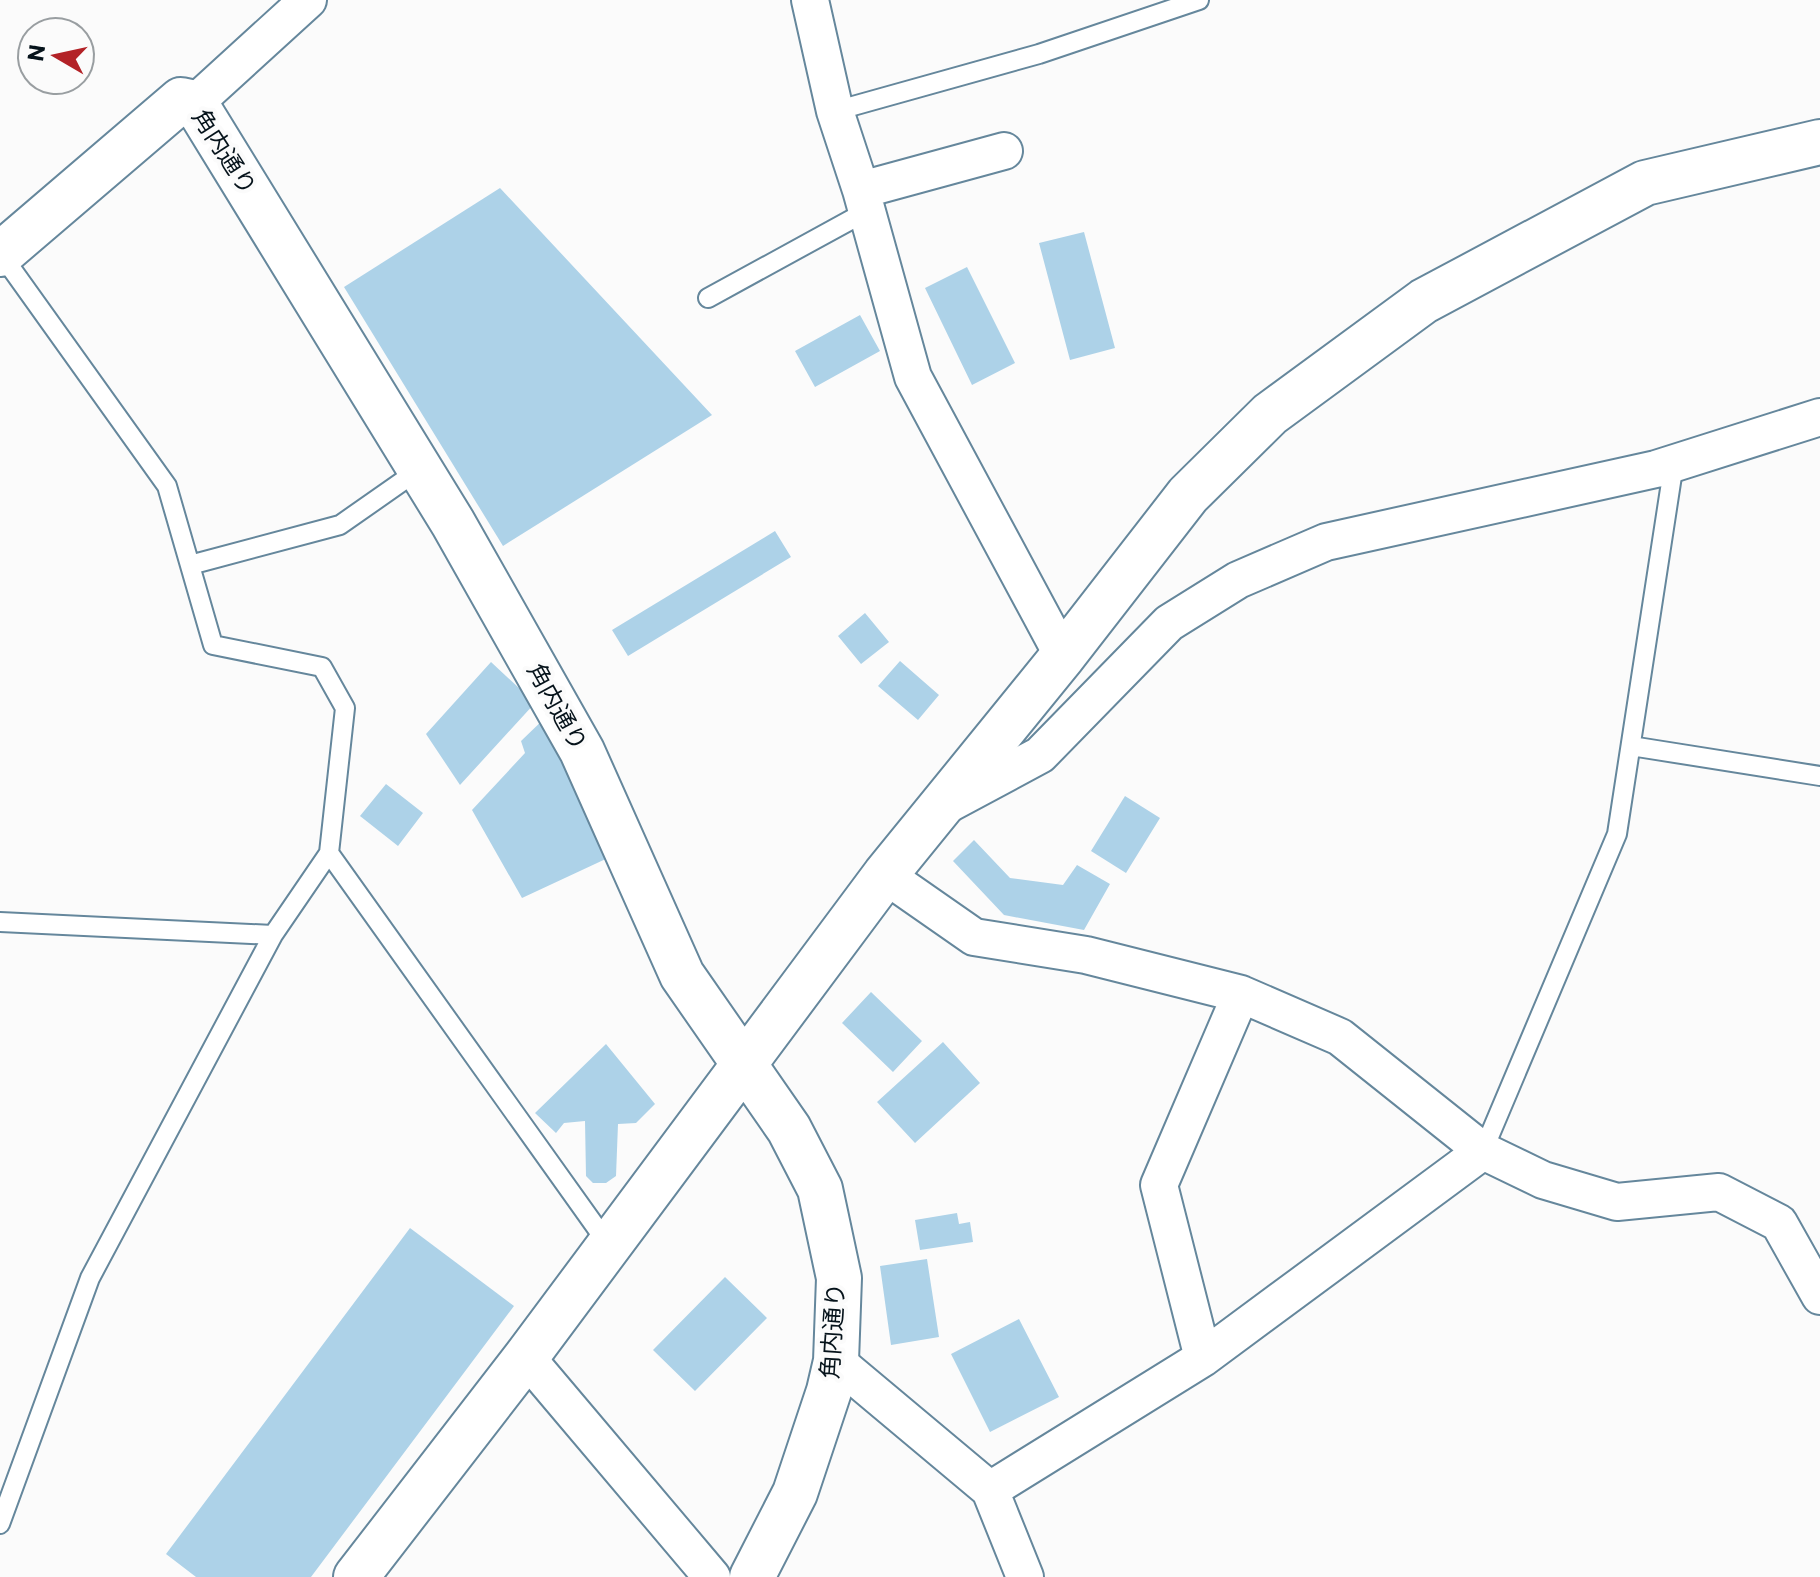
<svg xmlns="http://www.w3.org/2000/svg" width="1820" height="1577" font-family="Commissioner,'Noto Sans JP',sans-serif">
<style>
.building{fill:#add2e8}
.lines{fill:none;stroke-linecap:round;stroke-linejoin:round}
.service-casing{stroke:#65879c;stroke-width:22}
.minor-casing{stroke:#65879c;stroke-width:40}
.tertiary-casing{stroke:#65879c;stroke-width:48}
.service{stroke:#fff;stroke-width:18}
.minor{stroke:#fff;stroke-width:36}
.tertiary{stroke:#fff;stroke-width:44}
.labels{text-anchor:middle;stroke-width:8;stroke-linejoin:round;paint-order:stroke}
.street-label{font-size:24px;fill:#06131b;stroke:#fbfbfb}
</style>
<rect width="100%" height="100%" fill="#fbfbfb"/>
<path class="building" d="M500,188l212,227 -209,131 -159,-259z
M1084,232l31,116 -45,12 -31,-117z
M967,267l48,96 -43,22 -47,-97z
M860,315l20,36 -65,36 -20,-36z
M775,531l16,26 -163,99 -16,-26z
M865,613l24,29 -28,22 -23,-28z
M900,661l39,34 -21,25 -40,-34z
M491,662l44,41 -75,82 -34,-51z
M547,716l63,141 -88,41 -50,-88 53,-57 -4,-12z
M386,784l37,29 -25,33 -38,-30z
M1125,796l35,22 -34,55 -35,-22z
M974,840l36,38 53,7 14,-20 33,19 -26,46 -80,-15 -51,-54z
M871,992l51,49 -29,31 -51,-49z
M943,1042l37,41 -65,60 -38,-41z
M606,1044l49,60 -19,19 -18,1 -2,52 -10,7h-13l-7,-7 -1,-55 -21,2 -8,10 -21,-20z
M957,1213l2,11 11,-2 3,20 -53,8 -5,-30z
M410,1228l104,78 -203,271h-115l-30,-23z
M927,1259l12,78 -48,8 -11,-79z
M725,1277l42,41 -72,73 -42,-41z
M1019,1319l40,78 -69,35 -39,-78z"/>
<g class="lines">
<g class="service-casing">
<path id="service" d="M835,111l204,-57 160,-54
M1,254l166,232 46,159 109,22 23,41 -16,145 279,391
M708,298l159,-87
M190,565l150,-40 80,-56
M1631,746l189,30
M0,922l273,13
M1483,1151l134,-317 57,-371
M0,1524l90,-246 183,-343 56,-82"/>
</g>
<g class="minor-casing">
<path id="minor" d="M810,0l25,111 26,79 143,-39
M195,103l113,-103
M861,190l52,187 150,279
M945,806l95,-51 129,-132 69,-43 88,-38 330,-73 164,-52
M885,875l89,62 112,18 155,39 99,43 143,114 60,29 74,22 102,-10 60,31 41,73
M526,1357l186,220
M1203,1358l-44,-173 82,-191
M836,1361l154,129 35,87
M990,1490l213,-132 280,-207"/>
</g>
<g class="tertiary-casing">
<path id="tertiary" d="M0,251l1,3 180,-154 14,3 258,420 129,228 100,224 107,154 31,60 19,89 -3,83 -7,30 -34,102 -43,84
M356,1577l170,-220 359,-482 178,-219 125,-161 82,-81 154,-113 221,-118 175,-41"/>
</g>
<use href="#service" class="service"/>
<use href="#minor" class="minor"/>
<use href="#tertiary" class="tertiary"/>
</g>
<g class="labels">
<g class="street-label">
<text transform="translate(224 152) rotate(57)" y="8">角内通り</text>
<text transform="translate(557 707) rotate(61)" y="8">角内通り</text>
<text transform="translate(833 1331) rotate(-86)" y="8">角内通り</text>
</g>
</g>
<g transform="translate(56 56) rotate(279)"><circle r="38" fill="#fbfbfb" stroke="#999ea1" stroke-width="2"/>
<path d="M0-6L14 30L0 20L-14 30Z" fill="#b32227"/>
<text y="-12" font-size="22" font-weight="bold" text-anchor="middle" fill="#06131b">N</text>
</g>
</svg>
